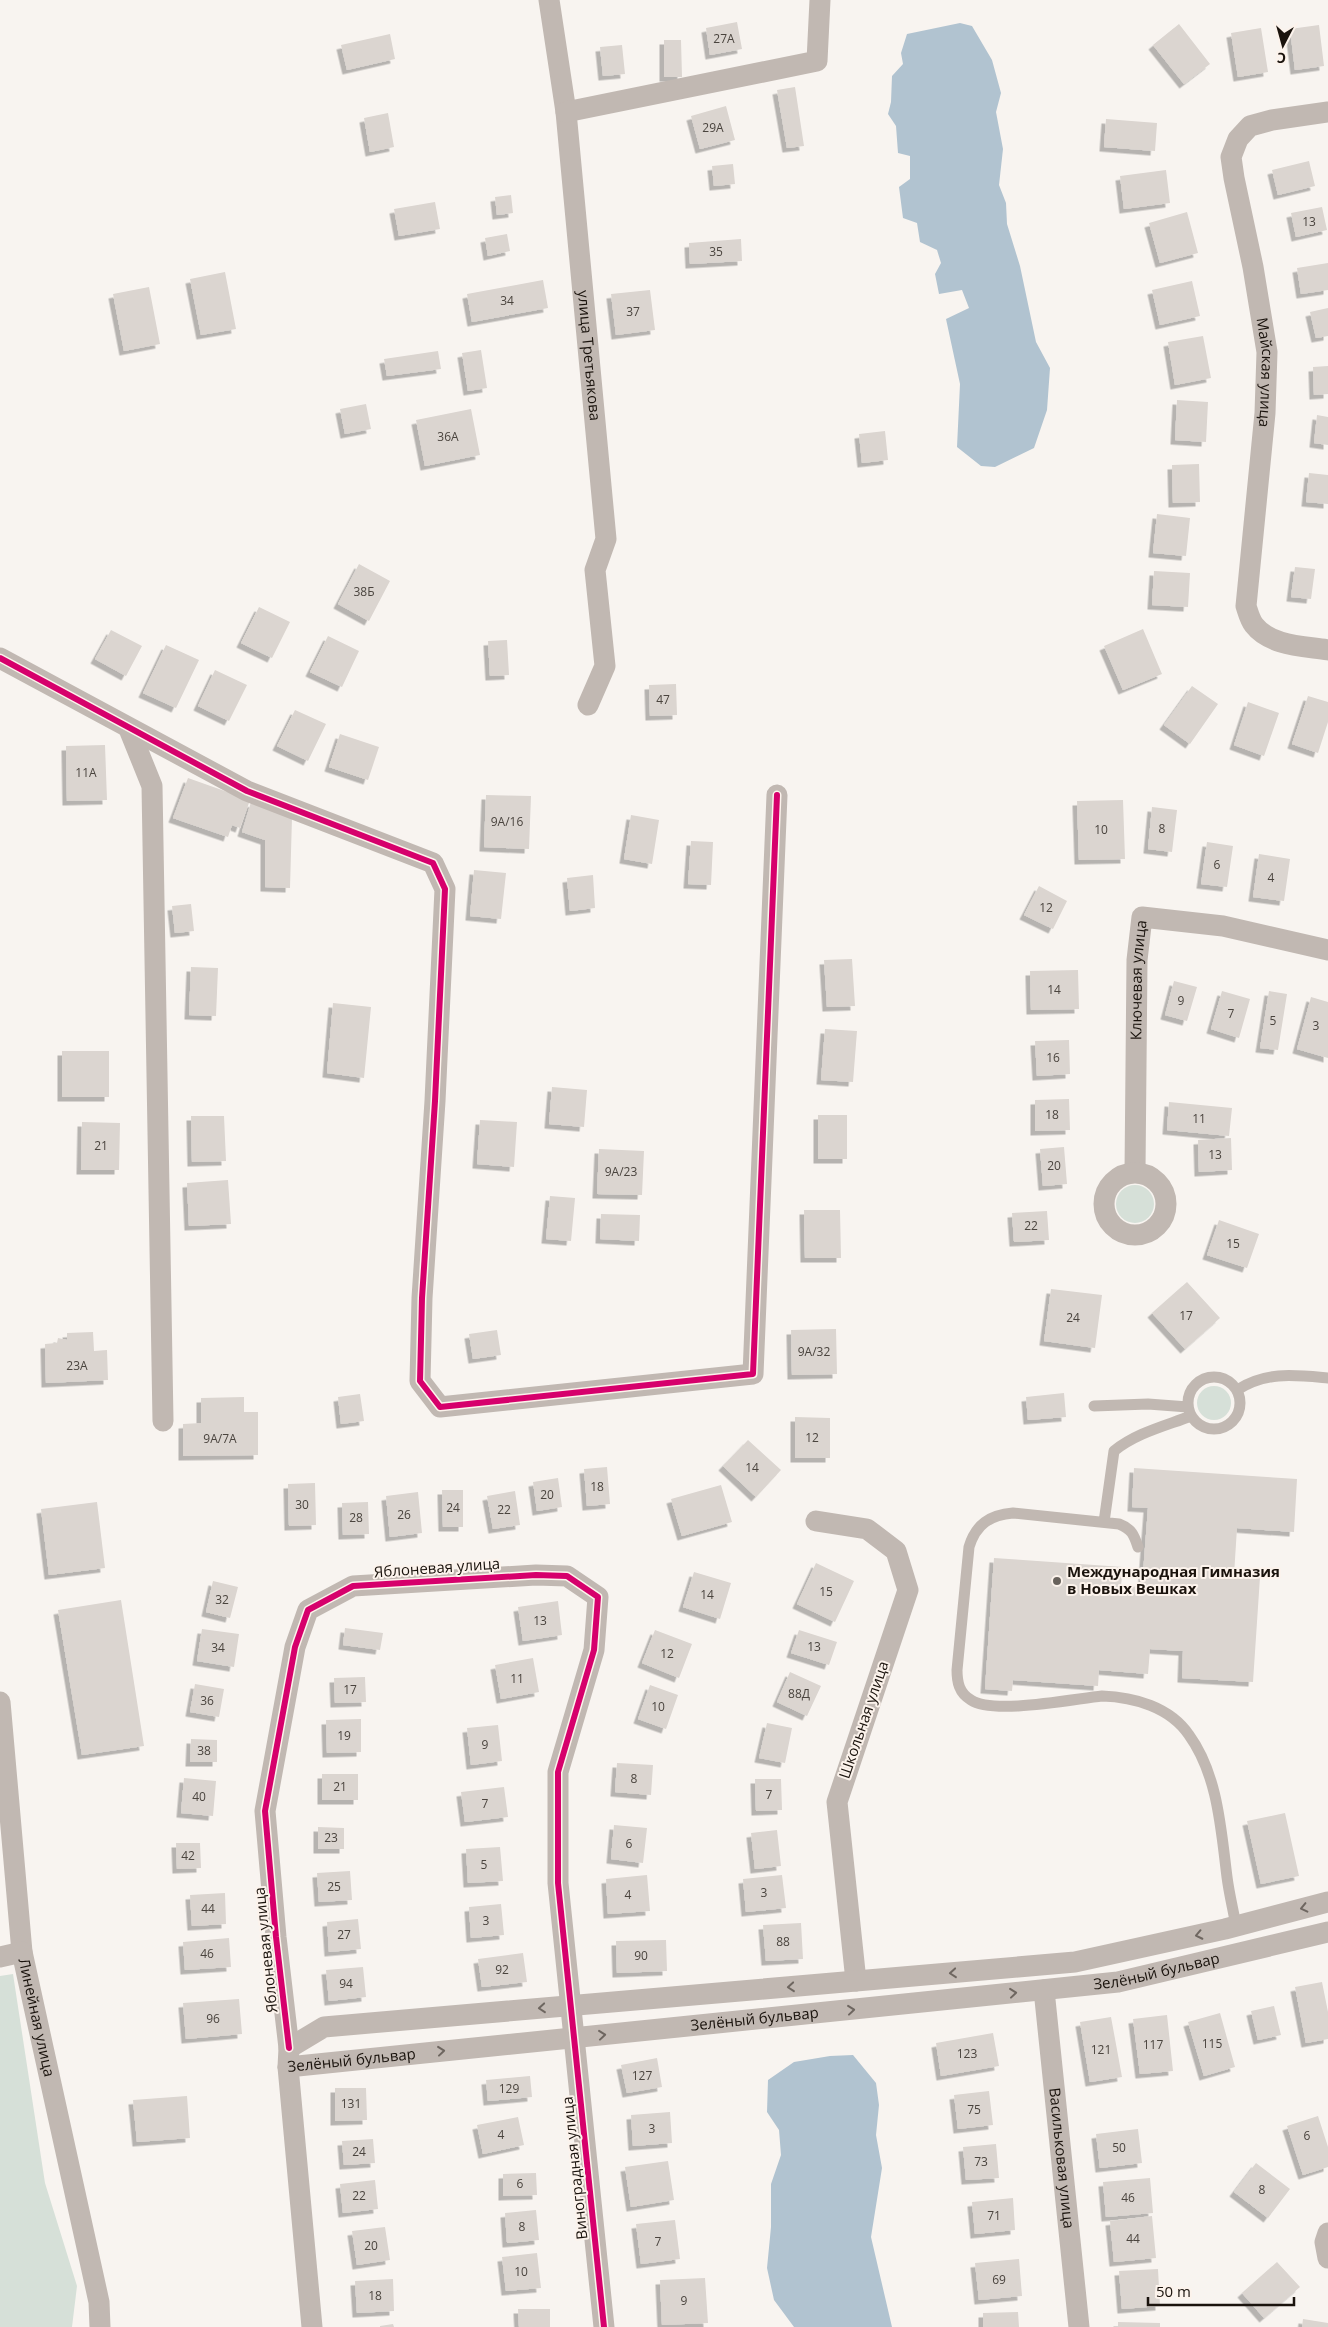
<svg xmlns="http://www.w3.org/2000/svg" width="1328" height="2327" font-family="'Open Sans',sans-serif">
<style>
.green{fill:#d6e0d8}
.water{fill:#b1c3d0}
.building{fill:#dbd5d0;filter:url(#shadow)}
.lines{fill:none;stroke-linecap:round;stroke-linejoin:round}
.service{stroke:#c1b8b2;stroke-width:11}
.minor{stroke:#c1b8b2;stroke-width:21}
.cycleway-casing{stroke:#fcf3ec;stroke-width:9}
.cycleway{stroke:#d6006c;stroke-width:6}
.oneway{stroke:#6e6660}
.poi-dot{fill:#68625c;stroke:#fcf3ec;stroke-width:2}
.labels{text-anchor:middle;stroke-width:4;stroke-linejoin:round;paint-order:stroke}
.number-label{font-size:12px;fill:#4a443e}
.street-label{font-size:15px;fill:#1a130d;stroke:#fcf3ec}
.poi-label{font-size:15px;font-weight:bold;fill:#1a130d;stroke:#fcf3ec;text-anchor:start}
</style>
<defs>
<filter id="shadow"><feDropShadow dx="-4.5" dy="4.5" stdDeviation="0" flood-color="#0004"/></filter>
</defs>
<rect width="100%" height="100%" fill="#f8f4f0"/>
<path class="green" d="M1116 1204a19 19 0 1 1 38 0a19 19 0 1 1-38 0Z
M1197 1403a17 17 0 1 1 34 0a17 17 0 1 1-34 0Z
M13,1974l32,209 32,103 -5,41h-72v-351z"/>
<path class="water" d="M960,23l12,3 20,34 9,33 -5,19 7,37 -4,36 7,18 1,21 13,42 16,76 14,26 -3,42 -13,38 -39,19 -14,-1 -24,-19 3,-63 -14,-65 23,-11 -7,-18 -23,4 -4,-20 6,-11 -4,-13 -17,-8 -3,-19 -14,-5 -4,-31 11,-8v-23l-12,-3 -2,-27 -8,-12 3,-12 1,-26 11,-12 -2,-11 6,-19z
M853,2055l23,28 3,22 -3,30 6,33 -11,69 21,90h-98l-20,-27 -7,-32 4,-41v-43l10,-29 -2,-25 -12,-18 1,-32 26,-18 36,-6z"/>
<path class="building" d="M737,22l5,27 -32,6 -4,-27z
M1179,24l31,40 -26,20 -31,-39z
M1319,25l5,41 -29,4 -5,-41z
M1261,28l7,44 -30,5 -7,-44z
M390,34l5,25 -48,11 -6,-25z
M664,40h17l1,37h-18z
M622,45l3,29 -22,2 -3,-29z
M795,87l9,59 -17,2 -10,-58z
M726,106l9,34 -35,9 -9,-33z
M388,113l6,34 -24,5 -6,-34z
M1106,119l51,4 -2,28 -51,-4z
M1309,161l6,25 -37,9 -6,-25z
M733,164l2,20 -21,2 -2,-20z
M1166,170l4,33 -46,6 -4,-33z
M511,195l2,18 -16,2 -2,-18z
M435,202l5,27 -41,7 -5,-27z
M1322,207l5,23 -31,7 -5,-24z
M1187,212l11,41 -38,10 -11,-40z
M507,234l3,17 -22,5 -3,-18z
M741,239l1,22 -52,3 -1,-21z
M1328,263v27l-27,4 -4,-26z
M225,272l11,57 -35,6 -11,-56z
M543,280l5,28 -76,14 -5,-28z
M1192,281l8,35 -40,9 -8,-35z
M149,287l11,57 -36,7 -11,-57z
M650,290l5,40 -39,5 -5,-41z
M1328,308v28l-12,2 -6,-26z
M1203,336l8,42 -36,7 -7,-43z
M481,350l6,38 -19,3 -6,-38z
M438,351l3,18 -54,7 -3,-17z
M1328,366v28l-14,1 -1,-28z
M1177,400l31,2 -2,40 -31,-2z
M366,404l5,25 -26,5 -5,-25z
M471,409l9,46 -55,11 -9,-46z
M1317,415l11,2v28l-14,-2z
M885,431l3,29 -26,3 -3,-29z
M1199,464l1,38 -27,1 -1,-38z
M1309,473l19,2v29l-22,-2z
M1157,514l33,4 -4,38 -33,-3z
M359,564l31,17 -21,40 -31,-17z
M1295,567l20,2 -4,30 -20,-2z
M1154,571l36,2 -2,34 -36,-2z
M259,607l31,15 -18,36 -31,-15z
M1143,629l19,45 -39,16 -19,-44z
M111,630l31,16 -16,30 -31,-17z
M328,636l31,15 -17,36 -32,-15z
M507,640l2,35 -19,1 -2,-35z
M166,645l33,15 -23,48 -33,-15z
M215,670l32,15 -18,36 -31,-15z
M676,684l1,31 -27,1 -1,-31z
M1192,686l26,18 -28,40 -26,-19z
M1308,696l20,6v20l-10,31 -26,-9z
M1248,702l31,11 -15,43 -30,-11z
M295,710l31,14 -18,37 -31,-15z
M340,734l39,13 -11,33 -39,-13z
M105,745l2,55 -40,1 -1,-55z
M188,778l62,22 -10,28 -8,-3 -4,12 -55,-19z
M486,795l45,1 -2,53 -45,-2z
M1123,800l2,59 -46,1 -2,-59z
M251,802l41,15 -2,71 -25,-1v-47l-23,-8z
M1152,807l25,3 -5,42 -24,-3z
M631,815l28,5 -7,44 -28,-5z
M691,841l22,1 -2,43 -23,-1z
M1207,842l26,4 -6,41 -26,-3z
M1259,854l31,5 -6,42 -31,-4z
M474,870l32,3 -5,46 -31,-3z
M593,875l2,33 -25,3 -3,-33z
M1039,886l28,15 -14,28 -29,-14z
M191,904l3,27 -19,2 -3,-27z
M852,959l3,47 -28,1 -3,-47z
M191,967l27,1 -2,48 -27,-1z
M1078,970l1,39 -48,1 -1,-39z
M1174,981l23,6 -10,34 -22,-6z
M1222,991l28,8 -11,39 -28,-9z
M1269,991l18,3 -9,56 -18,-2z
M1311,997l17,5v56l-31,-9z
M333,1003l38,4 -7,71 -37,-5z
M825,1029l32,2 -4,51 -32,-2z
M1069,1040l1,34 -33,2 -2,-35z
M62,1051h47v46h-47z
M552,1087l35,3 -3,37 -35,-3z
M1069,1099l1,31 -35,1v-31z
M1169,1102l63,6 -3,28 -62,-6z
M818,1115h29v44h-29z
M191,1116h33l2,45 -34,1z
M480,1120l37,2 -3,45 -37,-3z
M82,1122l38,1 -1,47h-38z
M1231,1138l1,32 -33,2 -1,-32z
M1064,1147l3,37 -24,2 -3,-37z
M599,1149l45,2 -2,44 -45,-1z
M228,1180l3,44 -42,2 -2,-43z
M550,1196l25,2 -4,43 -25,-2z
M804,1210h36l1,48h-36z
M1047,1211l2,29 -35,2 -2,-29z
M601,1214l39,1 -1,26 -39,-2z
M1219,1220l40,14 -12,34 -40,-13z
M1187,1282l33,36 -35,31 -33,-36z
M1051,1289l51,6 -7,53 -51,-7z
M836,1329l1,45 -45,1 -1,-45z
M497,1330l4,25 -28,4 -4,-25z
M93,1332l1,19 13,-1 1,30 -62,3 -1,-39 12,-1 1,-5 9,2v-7z
M1064,1393l2,24 -38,3 -2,-23z
M360,1394l4,27 -23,3 -3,-27z
M244,1397v15h14v43l-75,1v-32l18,-1v-25z
M795,1417l35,1v40h-35z
M748,1440l33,30 -25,27 -33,-31z
M607,1467l3,37 -23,2 -3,-37z
M1134,1468l163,11 -3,53 -57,-4 -3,47 26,2 -7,105 -71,-4 1,-27 -33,-2 -2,25 -49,-4 -1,16 -85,-6 -1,11 -27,-2 9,-131 129,9 -2,19 21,1 6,-79 -16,-1z
M558,1478l4,29 -25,4 -4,-29z
M315,1483l1,42 -27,1 -1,-42z
M721,1485l11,37 -50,14 -11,-37z
M442,1490h21v37h-20z
M515,1491l5,34 -27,4 -6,-33z
M418,1492l4,41 -32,4 -4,-41z
M97,1502l8,66 -56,7 -8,-66z
M368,1502l1,32 -26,1 -1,-32z
M816,1563l38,18 -19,41 -38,-18z
M694,1572l37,11 -11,36 -37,-12z
M213,1581l25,6 -8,31 -24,-6z
M121,1600l23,146 -62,9 -24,-145z
M558,1601l4,34 -39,6 -5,-34z
M345,1628l38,5 -3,17 -37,-5z
M202,1629l37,5 -5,33 -37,-6z
M655,1630l37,14 -13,34 -37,-15z
M799,1630l38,12 -8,23 -38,-12z
M533,1658l6,34 -38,7 -6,-34z
M790,1672l31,14 -14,30 -30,-14z
M365,1677l1,25 -31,1 -1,-25z
M195,1684l29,5 -5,28 -29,-5z
M650,1685l28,10 -12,34 -28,-10z
M361,1719v33l-34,1 -1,-33z
M767,1723l25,5 -7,35 -26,-5z
M498,1725l4,36 -31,4 -4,-37z
M191,1739l26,1v22h-27z
M617,1763l36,2 -2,30 -36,-3z
M322,1774h36v26h-36z
M184,1778l32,3 -3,35 -32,-3z
M755,1779h26l1,31 -26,1z
M504,1787l4,30 -43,5 -4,-30z
M1285,1813l14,63 -38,8 -14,-63z
M614,1825l33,3 -4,35 -32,-4z
M318,1827l26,1v21h-26z
M777,1830l4,36 -26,3 -4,-36z
M176,1843h24l1,25 -24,1z
M500,1847l3,34 -35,2 -2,-34z
M350,1871l2,29 -33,2 -2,-29z
M647,1875l3,36 -42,3 -2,-35z
M782,1875l4,33 -40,4 -3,-33z
M225,1893l1,31 -34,2 -2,-31z
M501,1904l3,31 -33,3 -2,-31z
M358,1919l3,30 -32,3 -2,-30z
M801,1923l2,36 -37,2 -3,-36z
M229,1938l2,29 -46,3 -2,-28z
M666,1940l1,31 -50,2 -1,-32z
M523,1953l4,29 -45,5 -4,-28z
M363,1967l3,30 -37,4 -3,-31z
M1322,1982l6,30v27l-22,4 -11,-56z
M239,1999l3,35 -56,5 -3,-36z
M1274,2006l7,29 -23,5 -7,-29z
M1220,2013l15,54 -31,9 -16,-54z
M1167,2015l6,56 -33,3 -7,-55z
M1111,2017l11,60 -32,5 -10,-60z
M993,2033l6,33 -58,10 -5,-33z
M657,2058l5,29 -35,6 -6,-28z
M530,2076l2,21 -44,4 -2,-21z
M335,2088h31l1,32 -32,1z
M989,2091l4,34 -35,4 -4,-34z
M187,2096l3,42 -53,4 -4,-42z
M670,2112l2,31 -39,3 -2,-31z
M1318,2116l10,31v20l-25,8 -16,-49z
M518,2117l6,28 -41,9 -6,-29z
M1138,2129l4,34 -42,5 -4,-34z
M373,2139l2,24 -31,2 -2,-24z
M996,2144l3,34 -33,2 -3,-33z
M668,2161l6,39 -43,7 -6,-40z
M1256,2163l34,26 -22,29 -34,-26z
M536,2173l1,22 -34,1v-22z
M1150,2178l3,35 -47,4 -3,-35z
M375,2180l3,29 -35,4 -3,-29z
M1013,2198l2,32 -40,4 -3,-32z
M536,2210l3,30 -32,3 -2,-30z
M1152,2216l4,42 -42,4 -4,-41z
M675,2220l5,39 -39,5 -5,-40z
M385,2227l5,33 -33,5 -5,-34z
M537,2253l4,35 -35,3 -4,-34z
M1019,2259l3,37 -43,4 -4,-37z
M1277,2262l23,25 -36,31 -22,-25z
M1158,2269l2,37 -38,3 -3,-38z
M705,2278l3,45 -46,2 -2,-45z
M393,2279l1,32 -37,2 -2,-32z
M518,2309h32v18h-31z
M1018,2312l1,15h-36v-14z
M1303,2319l25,4v4h-26z
M1118,2322l42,1v4h-42z
M393,2324l1,3h-14v-1z"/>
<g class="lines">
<path class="service" d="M1188 1403a26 26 0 1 1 52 0a26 26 0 1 1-52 0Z
M1237,1390c29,-19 58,-15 91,-12
M1094,1406l54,-2 40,3
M1104,1522l10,-71c22,-18 51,-25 77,-35
M1138,1547c-4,-12 -6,-18 -19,-23l-106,-11c-23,2 -37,11 -44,34l-12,123c0,12 2,23 14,30 22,15 102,-1 131,-4 32,1 68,11 87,39 29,40 32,95 38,142 2,16 6,32 9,49"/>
<g class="minor">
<path id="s1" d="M549,0l17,112 40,427 -11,31 10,96 -17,39"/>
<path d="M566,112l251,-51 3,-61"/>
<path id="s2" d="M1328,112l-56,8 -22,6 -12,13 -7,18 3,21 19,89 14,85 -2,61 -19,193c2,6 4,14 8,19 16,21 50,21 74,25"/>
<path d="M0,658l247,133 186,72 12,26 -10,212 -13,197 -2,83 20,26 313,-33 24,-579"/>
<path d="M129,729l23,57 11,635"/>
<path id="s3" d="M1135,1172l2,-212 5,-43 81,9 105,24"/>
<circle cx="1135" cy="1204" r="31"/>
<path d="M816,1521l51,8 29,22 12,39 -71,212 19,179"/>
<path id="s4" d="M0,1702l22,250 77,350 1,25"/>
<path d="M0,1957l22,-5"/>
<path id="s5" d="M1044,1990l35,337"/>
<path d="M289,2048l-13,-111 -11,-126 30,-164 13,-37 45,-24 183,-11 31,1 31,21 -4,53 -36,122v111l46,444"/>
<path id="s6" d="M288,2067l830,-85 210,-50"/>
<path d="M1328,2233l-3,9 3,16"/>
<path d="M312,2327l-24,-260 1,-19 35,-21 751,-65 150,-33 103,-27"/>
</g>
<g class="cycleway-casing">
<path id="cycleway" d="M0,658l247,133 186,72 12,26 -10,212 -13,197 -2,83 20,26 313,-33 24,-579
M289,2048l-13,-111 -11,-126 30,-164 13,-37 45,-24 183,-11 31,1 31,21 -4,53 -36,122v111l46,444"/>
</g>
<use href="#cycleway" class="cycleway"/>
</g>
<defs><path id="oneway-chevron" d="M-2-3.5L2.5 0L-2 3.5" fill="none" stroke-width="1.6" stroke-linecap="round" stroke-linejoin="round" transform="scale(1.25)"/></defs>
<g class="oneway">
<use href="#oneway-chevron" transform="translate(1304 1908) rotate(167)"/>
<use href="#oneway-chevron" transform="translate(1199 1935) rotate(168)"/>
<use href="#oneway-chevron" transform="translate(953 1973) rotate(175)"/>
<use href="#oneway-chevron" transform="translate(791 1987) rotate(175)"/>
<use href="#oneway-chevron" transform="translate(1013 1993) rotate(-6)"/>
<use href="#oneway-chevron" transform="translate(542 2008) rotate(175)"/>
<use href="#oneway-chevron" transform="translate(851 2010) rotate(-6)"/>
<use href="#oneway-chevron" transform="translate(602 2035) rotate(-6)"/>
<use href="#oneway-chevron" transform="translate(441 2051) rotate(-6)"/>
</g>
<circle class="poi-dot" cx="1057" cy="1581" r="5"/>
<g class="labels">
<g class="number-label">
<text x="724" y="43">27А</text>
<text x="713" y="132">29А</text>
<text x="1309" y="226">13</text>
<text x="716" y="256">35</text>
<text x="507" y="305">34</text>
<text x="633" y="316">37</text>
<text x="448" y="441">36А</text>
<text x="364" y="596">38Б</text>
<text x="663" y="704">47</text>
<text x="86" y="777">11А</text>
<text x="507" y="826">9А/16</text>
<text x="1162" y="833">8</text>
<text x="1101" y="834">10</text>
<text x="1217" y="869">6</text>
<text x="1271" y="882">4</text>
<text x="1046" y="912">12</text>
<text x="1054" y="994">14</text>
<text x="1181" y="1005">9</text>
<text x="1231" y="1018">7</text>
<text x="1273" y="1025">5</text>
<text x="1316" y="1030">3</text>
<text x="1053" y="1062">16</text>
<text x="1052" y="1119">18</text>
<text x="1199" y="1123">11</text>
<text x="101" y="1150">21</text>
<text x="1215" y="1159">13</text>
<text x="1054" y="1170">20</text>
<text x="621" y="1176">9А/23</text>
<text x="1031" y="1230">22</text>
<text x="1233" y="1248">15</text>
<text x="1186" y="1320">17</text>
<text x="1073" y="1322">24</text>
<text x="814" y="1356">9А/32</text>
<text x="77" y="1370">23А</text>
<text x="812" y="1442">12</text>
<text x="220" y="1443">9А/7А</text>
<text x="752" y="1472">14</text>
<text x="597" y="1491">18</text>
<text x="547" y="1499">20</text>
<text x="302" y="1509">30</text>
<text x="453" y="1512">24</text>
<text x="504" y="1514">22</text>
<text x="404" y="1519">26</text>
<text x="356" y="1522">28</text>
<text x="826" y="1596">15</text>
<text x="707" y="1599">14</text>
<text x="222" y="1604">32</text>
<text x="540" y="1625">13</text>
<text x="814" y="1651">13</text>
<text x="218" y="1652">34</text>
<text x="667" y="1658">12</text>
<text x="517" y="1683">11</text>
<text x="350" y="1694">17</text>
<text x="799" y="1698">88Д</text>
<text x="207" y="1705">36</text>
<text x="658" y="1711">10</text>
<text x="344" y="1740">19</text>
<text x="485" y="1749">9</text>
<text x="204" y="1755">38</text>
<text x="634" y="1783">8</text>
<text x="340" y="1791">21</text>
<text x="769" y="1799">7</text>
<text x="199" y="1801">40</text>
<text x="485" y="1808">7</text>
<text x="331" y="1842">23</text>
<text x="629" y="1848">6</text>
<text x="188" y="1860">42</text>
<text x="484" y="1869">5</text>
<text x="334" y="1891">25</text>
<text x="764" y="1897">3</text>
<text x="628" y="1899">4</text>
<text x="208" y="1913">44</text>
<text x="486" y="1925">3</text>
<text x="344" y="1939">27</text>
<text x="783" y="1946">88</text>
<text x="207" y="1958">46</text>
<text x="641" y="1960">90</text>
<text x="502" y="1974">92</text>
<text x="346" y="1988">94</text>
<text x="213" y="2023">96</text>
<text x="1212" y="2048">115</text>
<text x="1153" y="2049">117</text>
<text x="1101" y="2054">121</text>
<text x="967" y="2058">123</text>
<text x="642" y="2080">127</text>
<text x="509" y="2093">129</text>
<text x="351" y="2108">131</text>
<text x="974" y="2114">75</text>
<text x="652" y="2133">3</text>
<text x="501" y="2139">4</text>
<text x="1307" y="2140">6</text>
<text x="1119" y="2152">50</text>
<text x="359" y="2156">24</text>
<text x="981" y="2166">73</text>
<text x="520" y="2188">6</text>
<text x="1262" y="2194">8</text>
<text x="359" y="2200">22</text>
<text x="1128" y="2202">46</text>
<text x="994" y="2220">71</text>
<text x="522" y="2231">8</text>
<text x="1133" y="2243">44</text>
<text x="658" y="2246">7</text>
<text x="371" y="2250">20</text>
<text x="521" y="2276">10</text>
<text x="999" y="2284">69</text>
<text x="375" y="2300">18</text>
<text x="684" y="2305">9</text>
</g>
<g class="street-label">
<text dy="5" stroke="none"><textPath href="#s1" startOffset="358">улица Третьякова</textPath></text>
<text dy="5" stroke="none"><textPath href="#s2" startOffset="335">Майская улица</textPath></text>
<text dy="5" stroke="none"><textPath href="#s3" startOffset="192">Ключевая улица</textPath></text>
<text transform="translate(437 1568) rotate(-4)" y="5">Яблоневая улица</text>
<text transform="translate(864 1720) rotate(-71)" y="5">Школьная улица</text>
<text transform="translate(266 1950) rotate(-96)" y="5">Яблоневая улица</text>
<text dy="5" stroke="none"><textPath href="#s6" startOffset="874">Зелёный бульвар</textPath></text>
<text dy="5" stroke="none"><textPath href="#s4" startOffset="318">Линейная улица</textPath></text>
<text dy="5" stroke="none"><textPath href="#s6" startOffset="469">Зелёный бульвар</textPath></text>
<text dy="5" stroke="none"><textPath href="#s6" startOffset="64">Зелёный бульвар</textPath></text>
<text dy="5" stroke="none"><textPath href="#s5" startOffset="169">Васильковая улица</textPath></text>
<text transform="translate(575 2168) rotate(-96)" y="5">Виноградная улица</text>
</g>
<g class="poi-label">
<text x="1067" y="1577">Международная Гимназия<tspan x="1067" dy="17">в Новых Вешках</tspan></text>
</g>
</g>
<g transform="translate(1283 45) rotate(186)" stroke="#fcf3ec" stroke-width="4" paint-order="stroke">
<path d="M0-4L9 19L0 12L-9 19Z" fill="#1a130d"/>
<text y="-8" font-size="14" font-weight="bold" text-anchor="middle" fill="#1a130d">С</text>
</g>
<path d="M1148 2297v8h146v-8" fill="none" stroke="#1a130d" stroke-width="2.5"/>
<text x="1156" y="2297" font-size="15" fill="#1a130d" stroke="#fcf3ec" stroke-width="4" paint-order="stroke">50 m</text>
</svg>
